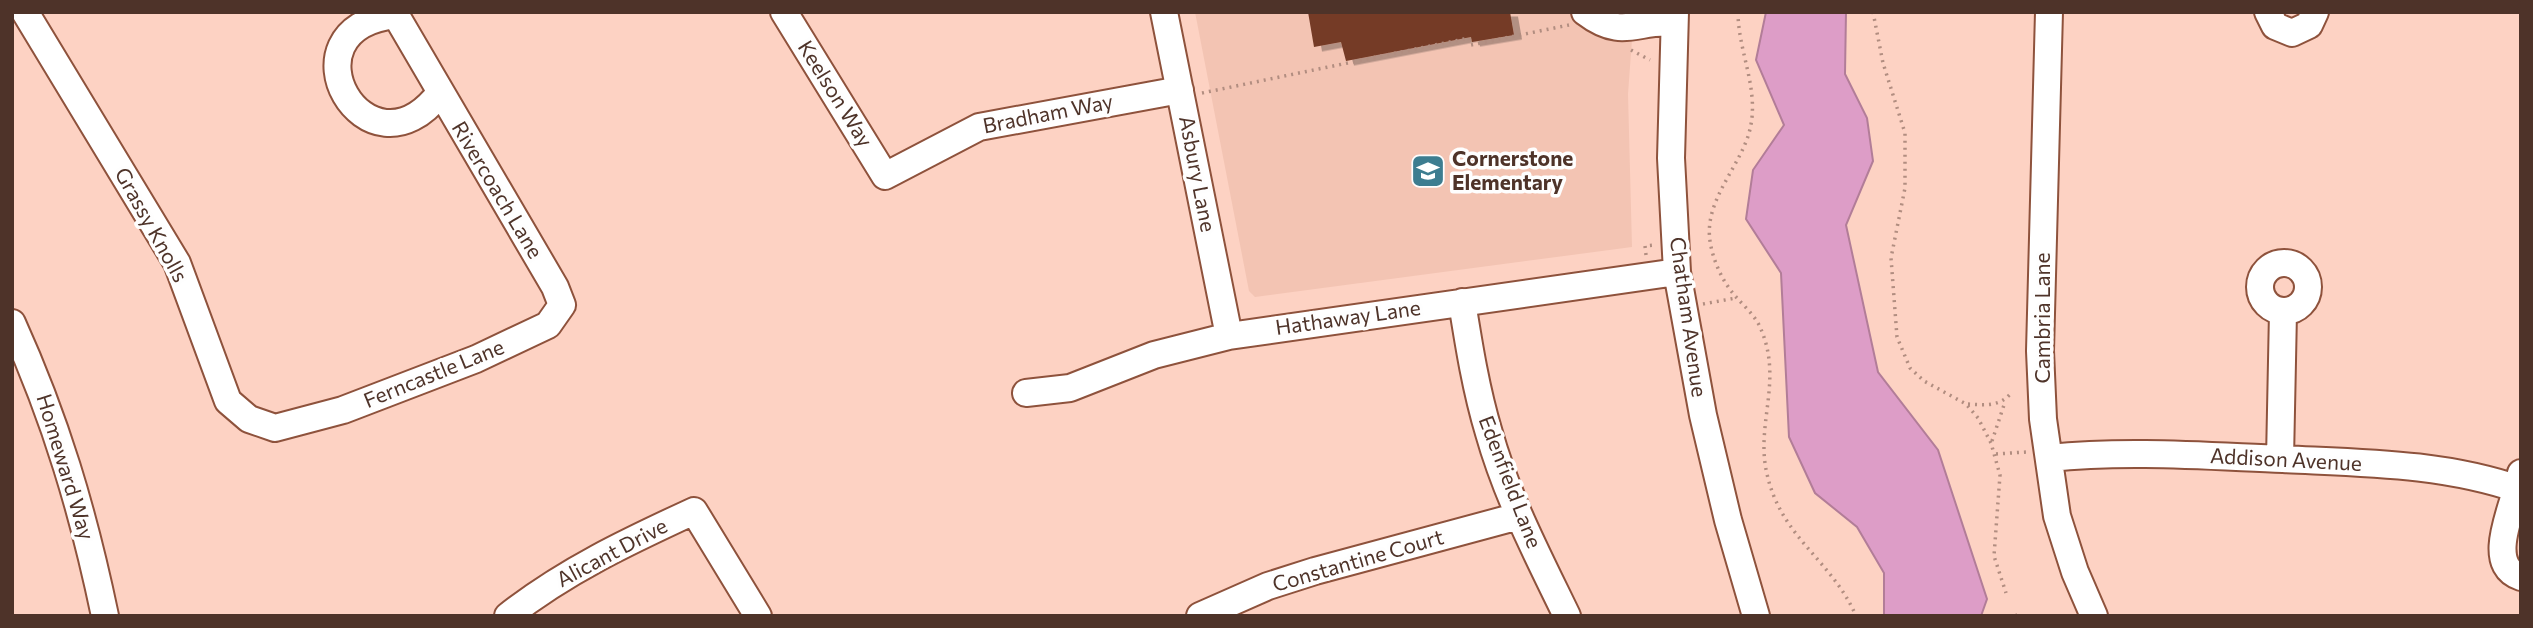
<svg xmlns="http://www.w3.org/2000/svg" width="2533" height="628" font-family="Commissioner,sans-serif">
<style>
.built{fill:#f3c4b3}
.water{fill:#dd9dc7;stroke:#b27d98;stroke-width:2}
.building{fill:#753b26;filter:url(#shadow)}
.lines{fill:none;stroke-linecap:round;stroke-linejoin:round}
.minor-casing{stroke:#8e523c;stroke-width:30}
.path{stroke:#b18d80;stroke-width:3.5;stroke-dasharray:2 5;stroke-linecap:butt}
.minor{stroke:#fff;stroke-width:26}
.labels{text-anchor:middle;stroke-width:7;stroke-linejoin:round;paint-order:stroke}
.street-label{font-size:21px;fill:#4e3329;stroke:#fefefe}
.poi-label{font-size:21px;font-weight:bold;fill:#4e3329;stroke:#fefefe;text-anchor:start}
</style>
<defs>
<filter id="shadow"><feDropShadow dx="8" dy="4.5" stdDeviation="0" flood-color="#0004"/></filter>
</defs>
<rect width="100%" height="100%" fill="#fdd2c3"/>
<path class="built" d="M1195,12h439l-6,82 4,153 -377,50 -6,-6z"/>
<path class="water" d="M1766,12h80l-1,62 22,44 6,43 -27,64 32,147 60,78 49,149 -6,17h-97v-43l-27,-46 -42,-34 -26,-56 -8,-164 -35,-54 7,-49 31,-45 -28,-65z"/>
<path class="building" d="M1308,12h202l4,23 -42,7 -1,-5 -125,24 -5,-19 -27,5z"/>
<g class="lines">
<g class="minor-casing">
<path id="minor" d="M25,12l152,251 51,138 21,18 26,9 68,-18 133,-51 72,-34 14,-20 -7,-18 -161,-275
M784,12l101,164 94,-49 201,-37
M1164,12l65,324
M1585,12c38,29 52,7 89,11
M1675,12l-4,146 6,114 26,143 25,105 28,96
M2049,12l-9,339 3,68 14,97 18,56 19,44
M2268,12l7,14 17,7 17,-8 6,-13
M395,15c-119,14 -28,173 45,78
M2260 287a24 24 0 1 1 48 0a24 24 0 1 1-48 0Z
M1462,302c7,44 14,88 27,131 18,64 49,123 78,183
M12,323c44,97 71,188 93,293
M1026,393l44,-5 84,-33 75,-19 448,-64
M2049,458c78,-8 156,-2 234,1 81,4 161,4 238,31
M2280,459l3,-147
M2521,473c-5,29 -39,92 0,104
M508,616c57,-45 121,-75 186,-105l64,105
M1200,616l68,-30 47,-15 204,-55"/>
</g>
<path class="path" d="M1738,12c0,41 23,79 11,121 -10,35 -45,68 -39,108 3,20 13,42 27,57 8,9 18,18 23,29 24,53 -5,97 7,147 14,64 65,86 89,142
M1873,12l10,51 22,70v55l-14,70 6,79 13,31 14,13 42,23 12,14 13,25 9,32 -6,81 12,37
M1631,50l19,10
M1202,93l267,-55 2,7 98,-20
M1646,255l-1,-9 10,-1
M1703,304l33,-6
M1968,404c16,1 32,3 43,-11
M1992,441l13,-39
M1996,454l30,-2
M2015,614l1,2"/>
<use href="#minor" class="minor"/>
</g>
<defs>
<g id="school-square" transform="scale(1.75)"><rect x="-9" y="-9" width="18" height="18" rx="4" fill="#3d7d90" stroke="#fefefe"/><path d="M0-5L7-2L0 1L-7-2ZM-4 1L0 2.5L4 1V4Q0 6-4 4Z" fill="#fff"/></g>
</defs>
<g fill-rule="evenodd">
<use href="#school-square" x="1428" y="171"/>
</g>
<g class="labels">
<g class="street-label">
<text transform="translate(835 94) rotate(58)" y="7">Keelson Way</text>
<text transform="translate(1048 114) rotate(-11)" y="7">Bradham Way</text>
<text transform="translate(1197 174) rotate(79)" y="7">Asbury Lane</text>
<text transform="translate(497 190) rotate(59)" y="7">Rivercoach Lane</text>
<text transform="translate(151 225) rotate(61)" y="7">Grassy Knolls</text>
<text transform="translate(1688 317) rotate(82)" y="7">Chatham Avenue</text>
<text transform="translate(1348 318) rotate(-8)" y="7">Hathaway Lane</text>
<text transform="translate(2043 318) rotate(-90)" y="7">Cambria Lane</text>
<text transform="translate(434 374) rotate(-22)" y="7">Ferncastle Lane</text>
<text transform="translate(2286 460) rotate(3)" y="7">Addison Avenue</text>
<text transform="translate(65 467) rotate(73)" y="7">Homeward Way</text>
<text transform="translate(1510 482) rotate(69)" y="7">Edenfield Lane</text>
<text transform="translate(612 553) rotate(-28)" y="7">Alicant Drive</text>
<text transform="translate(1358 561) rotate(-16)" y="7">Constantine Court</text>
</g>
<g class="poi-label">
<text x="1452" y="166">Cornerstone<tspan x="1452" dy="24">Elementary</tspan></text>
</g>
</g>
<rect width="2533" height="628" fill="none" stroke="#4e3329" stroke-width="28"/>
</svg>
